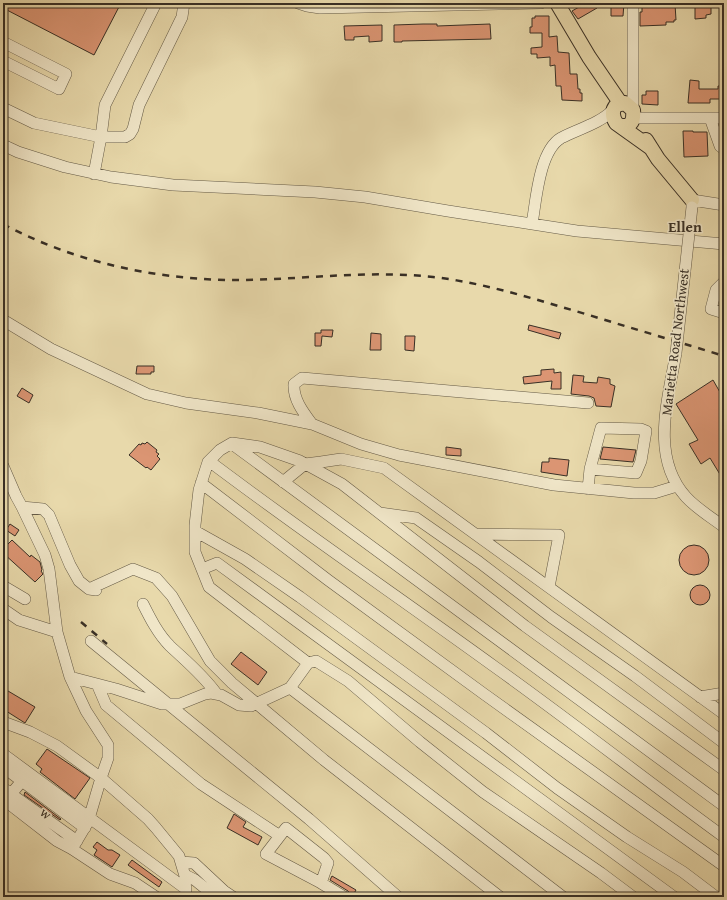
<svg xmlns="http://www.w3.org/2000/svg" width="727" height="900" font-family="'Gentium Book Plus',serif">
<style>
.building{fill:#db9573;stroke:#382f25}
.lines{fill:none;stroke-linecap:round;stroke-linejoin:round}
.minor-casing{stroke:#645a46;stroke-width:12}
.major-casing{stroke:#382f25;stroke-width:16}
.minor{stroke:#f0e6c8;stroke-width:11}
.major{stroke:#e8d9ab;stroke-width:14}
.rail{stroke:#382f25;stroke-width:2.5;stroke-dasharray:7 7;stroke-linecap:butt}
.minor-bridge-casing{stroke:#645a46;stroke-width:12;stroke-linecap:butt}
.minor-bridge{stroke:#f0e6c8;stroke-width:11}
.labels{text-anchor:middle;stroke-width:3;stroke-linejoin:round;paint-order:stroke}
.street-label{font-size:14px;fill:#382f25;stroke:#f0e6c8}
.neighbourhood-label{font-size:15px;font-weight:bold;fill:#382f25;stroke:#f0e6c8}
</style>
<rect width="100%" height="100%" fill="#e8d9ab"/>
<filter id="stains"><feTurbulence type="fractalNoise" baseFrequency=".005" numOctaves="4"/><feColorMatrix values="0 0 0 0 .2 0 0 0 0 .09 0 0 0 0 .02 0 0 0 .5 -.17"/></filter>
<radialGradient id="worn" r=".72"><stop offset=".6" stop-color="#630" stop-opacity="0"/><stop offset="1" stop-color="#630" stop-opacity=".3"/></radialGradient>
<path class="building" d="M3,3h118l-27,52 -91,-47z
M586,3h9l2,5 -19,11 -6,-8z
M611,3h13l-1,13h-12z
M671,3l4,1 1,16h-2v2h-8v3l-26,1v-14h2v-5h3l-1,-3z
M695,3h12v3h4v8l-5,1v3l-11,1z
M535,16h14v21l8,-1 1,16 11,1 1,20v1h7l1,15h2v4h2v8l-20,-1 -1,-14h-5l-1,-21 -5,1v-9l-13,1v-4h-6v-6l11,-1v-14h-12v-6h2v-9h3z
M423,24h14v2l53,-2 1,15 -89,2v1h-8v-17z
M382,25v16l-13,1v-6l-15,1v3h-9l-1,-14z
M690,80l9,1v8h19v-3h6v13h-14v4h-22z
M646,91h12v14l-16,-1v-9h4z
M683,131h10v1h14l1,24 -24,1z
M529,325l32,8 -2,6 -31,-9z
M321,330h12l-1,7 -10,-1 -1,10h-6v-13h6z
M371,333l10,1v16h-11z
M405,336h10l-1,15 -9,-1z
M137,366h17v6h-3v2h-15z
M554,369v4l7,-1v17h-10l1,-8 -28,3 -1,-7 18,-2v-5z
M573,375l11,1 -1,6 14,1 1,-6 12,2v5l5,2 -4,21 -15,-1 -2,-8 -5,-2 -18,-2z
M713,380l8,14 3,-2v89l-14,-23 -9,6 -12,-20 9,-4 -22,-36z
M22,388l11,7 -4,8 -12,-7z
M147,442l10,8 -1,2 3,2 -2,2 3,3 -9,11 -4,-3 -1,1 -17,-13 10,-11 2,1 1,-2 3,1z
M446,447l15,2v7l-15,-1z
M603,447l33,3 -3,12 -33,-3z
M549,458l20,2 -2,16 -26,-4 1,-10h7z
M10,524l9,6 -4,6 -9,-6z
M12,540l18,17 1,-2 9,7 2,8 -1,1 2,3 -8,8 -32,-29v-9l3,2z
M679 560a15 15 0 1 1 30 0a15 15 0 1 1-30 0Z
M690 595a10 10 0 1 1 20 0a10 10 0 1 1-20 0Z
M241,652l26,20 -9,13 -27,-21z
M3,688l32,19 -10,16 -22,-14z
M47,749l43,29 -15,21 -35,-27 2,-3 -6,-5z
M25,792l36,27 -1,1 -36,-25z
M234,814l12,8 -3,5 19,10 -4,8 -31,-17z
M97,842l11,8h4l8,5 -8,12 -18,-12 3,-5 -4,-3z
M132,860l30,22 -3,5 -31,-22z
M332,876l24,14 -4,7 -4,-6 -18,-11z"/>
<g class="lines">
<g class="minor-casing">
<path id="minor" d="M298,3l9,3 13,2 221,-5
M3,42l63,32 -7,15 -56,-28
M3,108l31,15 67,14 4,-32 51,-102
M633,110v-107
M633,118h91
M710,118l10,28 4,3
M3,145l15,7 47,15 46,10 62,8 142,7 50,5 83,14 129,20 147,13
M94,174l7,-37h24l5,-3 3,-5 6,-24 43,-88 2,-14
M692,207v-7l32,5
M532,224c4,-23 7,-73 29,-86 17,-9 38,-14 52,-28
M724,282l-8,8 -5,19 13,4
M3,320l48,29 96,45 39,9 72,10 54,11 49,20 38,11 155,30 80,8h20l23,-7
M676,353c-8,47 -26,104 10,144 11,12 25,20 38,30
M312,424c-9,-12 -19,-25 -18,-40l8,-6 286,25
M232,444l492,362
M209,461c94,71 191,137 286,206 77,55 152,114 229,170
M3,466l13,30 6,11 23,48 4,14 8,63 13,45 46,12 46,15h18l25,-10 6,-1 10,2 18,10 12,1 39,-18 18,-25 -99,-76 -14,-35v-27l4,-35 9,-28 12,-12 12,-7 28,4 40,14 42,23 183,142 199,144
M283,482l22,-18 16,-2 20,-3 43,9 340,246
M201,483l127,97 156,114 240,172
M588,489l2,-20 46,4 5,-12 5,-30 -5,-2 -40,-1 -11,41
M22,507l21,2 6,6 21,50 9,16 10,8 7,1
M380,513l36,5 63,44 72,55 84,59 89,67
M195,531l50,28 55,38 186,136 71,55 70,49 56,35 33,25
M476,534l83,1 -10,52
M202,569l15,-6 457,334
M3,586l22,13
M89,589l44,-20 23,9 16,18 38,65 22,22 92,77 176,137
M143,604c7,14 15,30 27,42 17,16 32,28 46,47
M3,609l16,11 38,12
M91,641l218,178 89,78
M308,663l8,-2 32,20 72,61 63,50 118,81 32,24
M70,677l16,34 22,34v13l-7,20 47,41 8,9 23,28 6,20 1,21
M97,684l9,21 95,79 79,52
M290,688l273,209
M700,697l24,-4
M3,722l27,10 27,14 44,32 -13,44 -16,27
M3,754l183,135
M3,767l82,61
M3,788l8,6 11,-13
M11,794l66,47
M3,799l54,42 15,8 38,25 25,9 21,14
M181,862l13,1 30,28 9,6
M185,875l10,5 21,17
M321,883l-55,-29 20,-26 38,30 4,5 -7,20 23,14"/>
</g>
<g class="major-casing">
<path id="major" d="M557,3l32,54 32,47
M621,126c11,1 13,-6 12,-16l-8,-7c-12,0 -15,10 -9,20l35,25
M646,140l12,19 34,41"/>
</g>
<use href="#minor" class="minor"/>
<use href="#major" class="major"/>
<path class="rail" d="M3,224c73,39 158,57 240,56 64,-1 127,-10 190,-3 53,6 104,23 156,38 45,14 90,27 135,41
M81,622l26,22"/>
<g class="minor-bridge-casing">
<path id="minor-bridge" d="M676,353l16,-146"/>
</g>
<use href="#minor-bridge" class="minor-bridge"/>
</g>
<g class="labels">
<g class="street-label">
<text transform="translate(675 342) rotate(-83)" y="5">Marietta Road Northwest</text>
<text transform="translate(46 813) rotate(38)" y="5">w</text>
</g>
<g class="neighbourhood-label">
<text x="685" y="232">Ellen</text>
</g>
</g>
<rect width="727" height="900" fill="none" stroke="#e8d9ab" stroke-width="16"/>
<rect x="4" y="4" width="719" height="892" fill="none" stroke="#382f25" stroke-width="2"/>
<rect x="8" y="8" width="711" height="884" fill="none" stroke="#382f25"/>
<rect width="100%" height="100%" filter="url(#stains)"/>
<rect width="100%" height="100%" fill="url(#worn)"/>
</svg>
